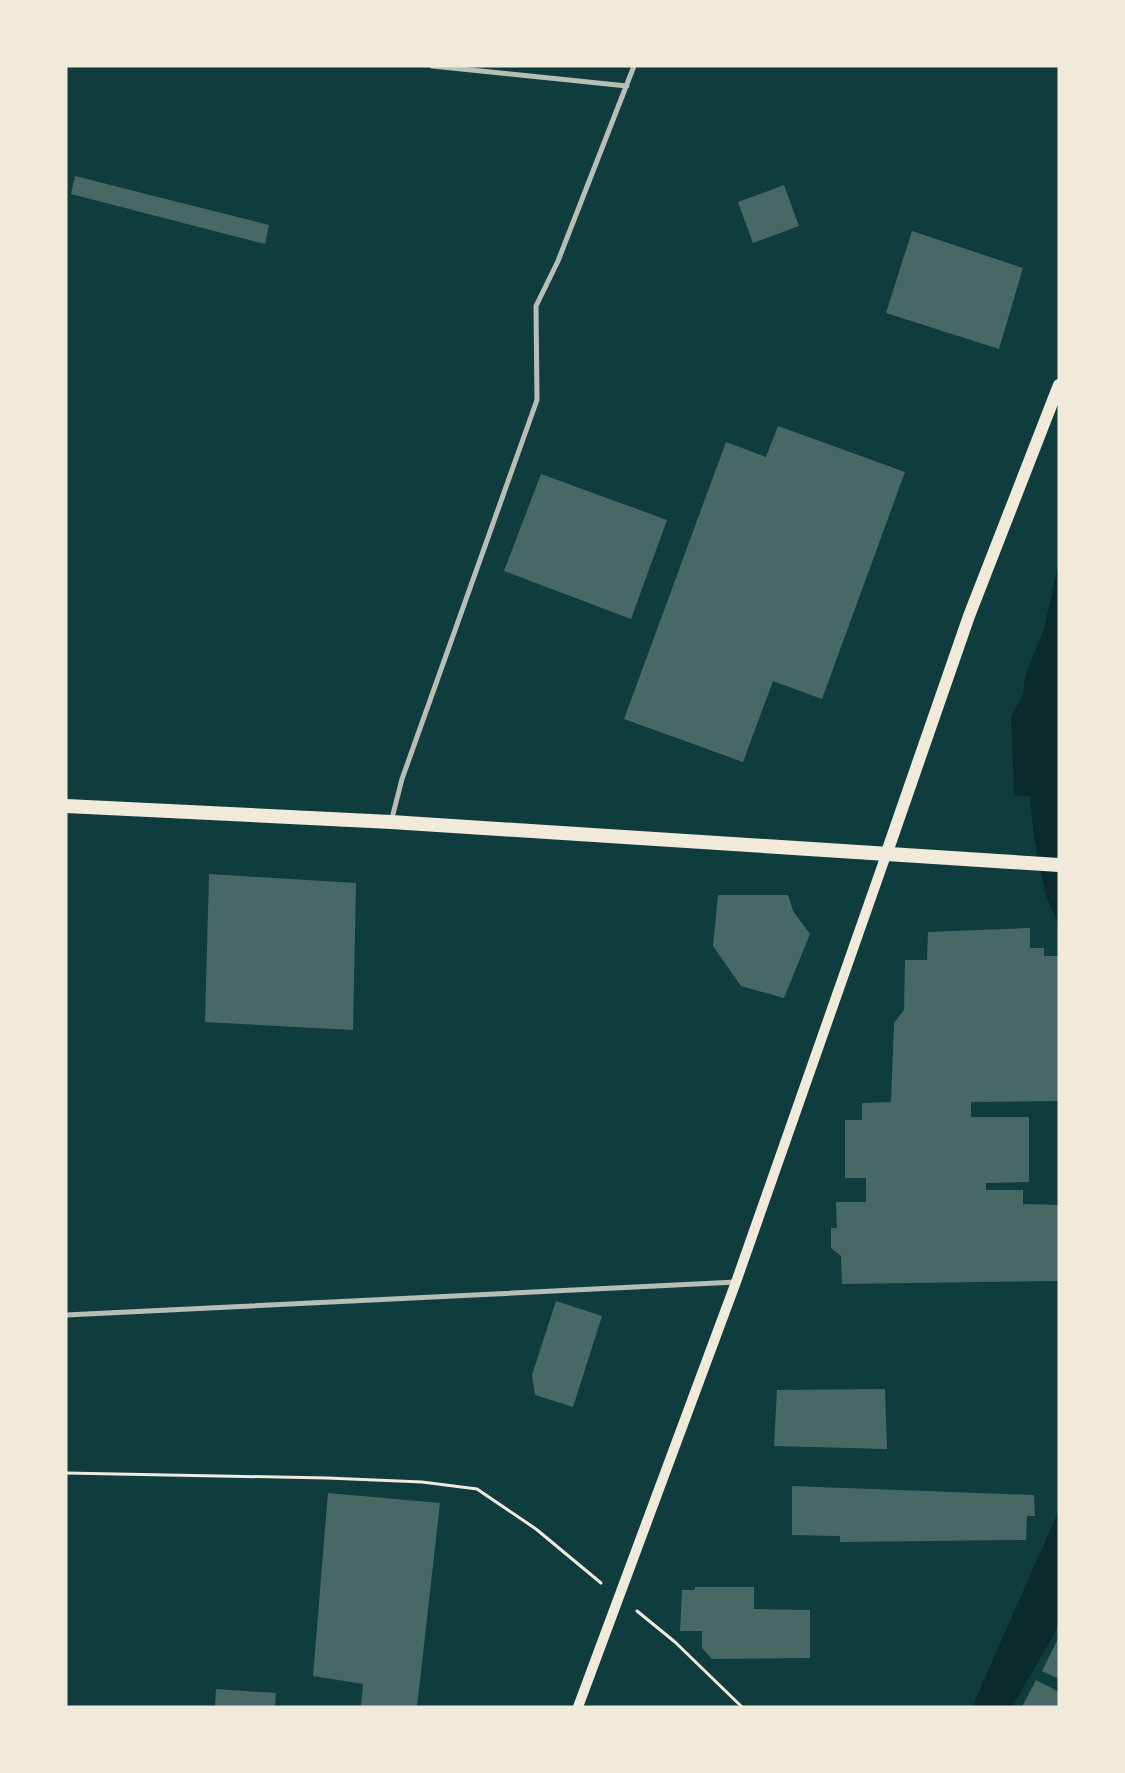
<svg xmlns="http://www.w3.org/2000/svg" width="1125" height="1773" font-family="'Titillium Web',sans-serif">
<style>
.water{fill:#0a2a2b}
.building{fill:#486865}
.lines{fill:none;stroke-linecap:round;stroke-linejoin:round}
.path{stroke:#f1e9da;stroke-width:3}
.minor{stroke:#b8beb3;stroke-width:5}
.secondary{stroke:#f1e9da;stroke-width:10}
.primary{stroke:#f1e9da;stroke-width:12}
.trunk{stroke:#f1e9da;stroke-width:14}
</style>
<rect width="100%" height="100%" fill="#0f3d3e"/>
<path class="water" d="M1059,562v364l-14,-33 -11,-55 -4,-41 -16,-2 -3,-78 12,-23 2,-17 19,-48z
M1059,1510v112l-7,16 -40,69h-40z"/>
<path class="building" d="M75,176l194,49 -4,19 -194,-50z
M784,185l15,41 -46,17 -15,-41z
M912,231l111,37 -24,81 -113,-36z
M778,426l127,46 -83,227 -49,-18 -30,81 -119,-43 102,-277 40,15z
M541,474l126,46 -36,99 -127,-48z
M209,874l147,9 -3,147 -148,-8z
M718,895h70l5,16 17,23 -26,64 -43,-12 -28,-40z
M1030,928v20h14v8h15v145l-88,1v15h58v65l-43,1v7h37v14l36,1v76l-217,3 -1,-28 -10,-8v-20h6l-1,-26h30v-24h-21v-58h17v-17l29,-1 3,-79 10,-13 1,-50h22l1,-28z
M556,1301l46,15 -29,91 -38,-12 -3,-20z
M885,1389l2,60 -113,-3 3,-56z
M792,1486l242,9 1,21h-8l-1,24 -186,2v-6l-48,-1z
M328,1493l112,10 -23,204h-56l2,-23 -50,-8z
M695,1587h59v22l56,1v48l-98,1 -10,-11v-17h-22l2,-41h13z
M1059,1637v42l-17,-8z
M1036,1680l23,12v15h-37z
M216,1689l60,4 -1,14h-60z"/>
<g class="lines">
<path class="path" d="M66,1473l261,5 95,4 55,7 59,40 65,54
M637,1611l38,31 67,65"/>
<path class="minor" d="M432,66l195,20
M391,822l11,-43 135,-379 -1,-94 22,-45 76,-195
M66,1315l670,-33"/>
<path class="secondary" d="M578,1707l158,-425 150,-427"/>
<path class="primary" d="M886,855l83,-239 90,-231"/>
<path class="trunk" d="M66,806l325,16 668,43"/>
</g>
<rect width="1125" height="1773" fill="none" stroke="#f1e9da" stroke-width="135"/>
</svg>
